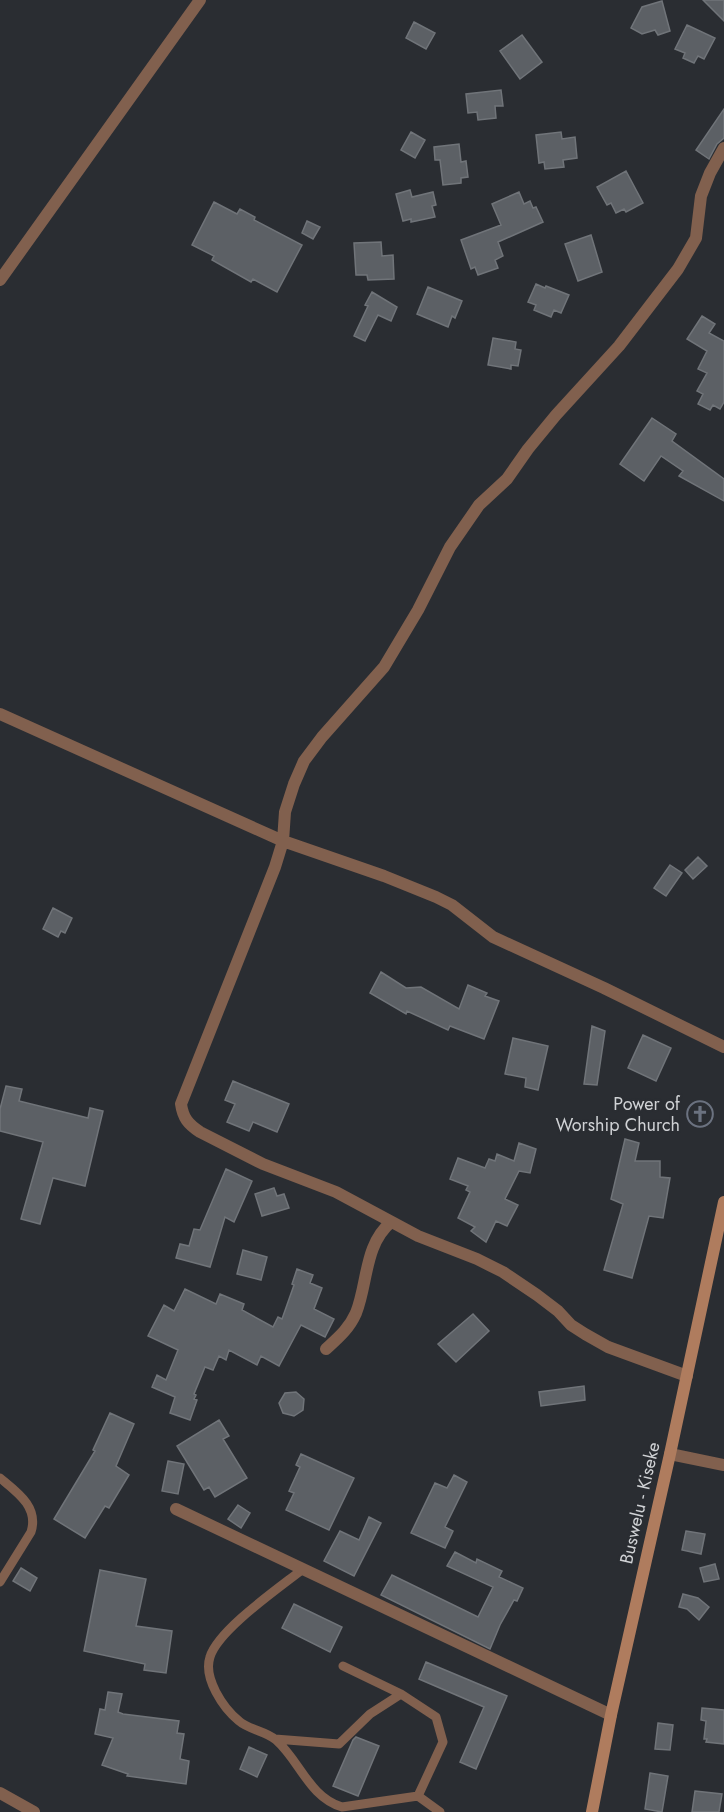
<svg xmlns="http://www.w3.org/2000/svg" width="724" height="1812" font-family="Jost,sans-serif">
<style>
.building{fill:#5c6065;stroke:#707479;stroke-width:1.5}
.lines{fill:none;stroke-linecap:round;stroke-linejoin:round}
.service{stroke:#81604e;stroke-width:9}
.minor{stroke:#81604e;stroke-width:12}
.secondary{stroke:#af7c5e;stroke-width:12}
.labels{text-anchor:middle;stroke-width:4.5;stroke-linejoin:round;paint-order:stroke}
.poi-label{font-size:18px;fill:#d0d2d5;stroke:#2a2d32;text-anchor:end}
.street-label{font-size:18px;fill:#d0d2d5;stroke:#2a2d32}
</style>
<rect width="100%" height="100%" fill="#2a2d32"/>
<path class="building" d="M703,0h21v21z
M662,1l8,30 -12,4 -3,-5 -13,4 -11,-6 11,-21z
M414,22l21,11 -9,16 -20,-11z
M687,25l28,13 -11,21 -6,-3 -4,7 -11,-5 2,-5 -10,-4z
M522,35l20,27 -22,17 -20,-28z
M501,90l2,16h-8l1,12 -18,2 -1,-8 -9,1 -2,-19z
M724,109v29l-7,6 -8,15 -13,-9z
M411,132l14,8 -10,18 -14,-8z
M561,132l1,7 13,-2 2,21 -14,2 1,7 -19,2 -1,-7 -5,1 -3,-28z
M459,144l2,18 5,-1 2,16 -7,1v5l-18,2 -3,-25h-5l-1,-13z
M626,171l17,32 -17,9 -2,-3 -8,4 -5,-10 -4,2 -10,-18z
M410,190l2,7 21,-5 3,13 -4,1 3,11 -24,5v-3l-8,2 -7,-27z
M519,192l5,12 6,-3 3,7 3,-1 7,15 -45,20 5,14 -8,4 3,8 -20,7 -3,-8 -4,2 -10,-29 40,-15 -9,-21z
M214,202l23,12 3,-5 15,8 -1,3 48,25 -25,47 -24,-13 -2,3 -39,-22 2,-4 -22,-11z
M307,221l13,6 -7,12 -11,-6z
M591,235l11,37 -24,9 -13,-37z
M381,242l1,14 11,-1 1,24 -26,1 -1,-5h-11l-2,-32z
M536,284l9,4 1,-2 23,9 -8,18 -7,-3 -3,7 -17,-7 2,-5 -8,-3z
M428,287l34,14 -7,17 -3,-2 -4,11 -31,-13z
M372,292l25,15 -6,14 -13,-6 -13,26 -11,-5 14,-30 -3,-1z
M702,316l13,8 -6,9 15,8v61l-4,7 -7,-4 -3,5 -12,-6 5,-10 -6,-3 10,-18 -9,-4 9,-18 -20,-12z
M493,338l23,4 -1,7 6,1 -3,16 -7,-1v4l-23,-4z
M652,418l24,16 -4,7 52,38v22l-45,-25 4,-5 -22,-15 -17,25 -24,-17z
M698,857l9,9 -14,13 -8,-9z
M670,865l12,8 -16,23 -12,-8z
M53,908l19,10 -7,15 -4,-2 -3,6 -15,-8z
M381,972l25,16 15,-1 38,22 9,-24 19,8 -2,3 14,5 -15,38 -34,-13 -2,4 -41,-19 -1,3 -36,-21z
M592,1026l13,5 -8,54 -13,-1z
M643,1035l28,13 -15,33 -28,-13z
M513,1038l35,8 -10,44 -13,-3 1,-9 -21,-4z
M233,1081l56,23 -12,28 -24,-10 -4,9 -22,-9 8,-18 -10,-4z
M6,1086l16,3 -3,12 69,17 2,-10 13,3 -18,75 -32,-8 -13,46 -19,-5 22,-77 -43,-11v-22z
M625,1139l14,4 -4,18h25v16l10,1 -7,40 -14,-2 -17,62 -28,-8 19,-66 -12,-5z
M519,1143l17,6 -6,24 -11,-2 -14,28 13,6 -11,21 -11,-5 -10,21 -15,-11 4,-4 -17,-9 12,-26 -4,-2 2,-4 -18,-7 8,-21 27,10 4,-9 6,2 2,-7 17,7z
M226,1169l26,12 -18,41 -9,-5 -15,50 -34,-9 4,-14 9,2 5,-17 6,1z
M274,1188l3,8 7,-2 5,14 -27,8 -7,-22z
M243,1250l24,7 -6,23 -24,-6z
M297,1269l16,6 -3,8 12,5 -8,21 20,10 -9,18 -24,-12 -22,41 -18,-10 -4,9 -28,-15 -3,10 -7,-4 -6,14 -8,-3 -11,27 2,1 -2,4 3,1 -7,20 -20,-7 5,-16 -23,-10 5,-12 9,5 12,-30 -30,-14 16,-31 10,6 11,-22 31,15 4,-10 24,10 -2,6 31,17 5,-10 4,2 12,-34 -2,-1z
M473,1314l16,17 -33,31 -18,-18z
M584,1386l1,14 -44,6 -2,-14z
M296,1392l8,7 -1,11 -9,6 -11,-3 -4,-10 6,-10z
M110,1413l24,11 -18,42 13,9 -20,33 -4,-2 -20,32 -31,-19 41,-68 -2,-1z
M219,1420l10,16 -6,3 24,39 -32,19 -6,-10 -5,3 -27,-44z
M301,1454l53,24 -25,52 -43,-20 8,-17 -5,-2 11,-24 -4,-2z
M168,1461l16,3 -6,30 -16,-3z
M454,1475l13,7 -22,45 8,4 -8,17 -34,-15 24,-50 12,5z
M238,1505l12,8 -9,15 -13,-9z
M369,1517l12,6 -27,53 -30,-15 16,-30 19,9z
M686,1531l19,3 -4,20 -19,-4z
M455,1552l21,11 1,-4 25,12 -3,6 24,11 -6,13 -3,-1 -14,25 -10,24 -109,-54 11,-20 86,42 15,-30 -46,-21z
M715,1564l4,15 -15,3 -4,-14z
M21,1568l16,10 -7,13 -17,-10z
M100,1570l46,9 -10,47 36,5 -6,42 -22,-3 1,-6 -61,-13z
M683,1594l15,4 11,9 -10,13 -12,-11 -8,-2z
M294,1604l48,23 -12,25 -48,-24z
M426,1662l81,34 -31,73 -16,-7 24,-55 -65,-28z
M108,1692l14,2 -4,18 5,2 56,7 -2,12 7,1 -4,25 9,2 -3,23 -59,-8 1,-2 -26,-9 11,-27 -18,-4 5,-25 5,1z
M702,1708l22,2v34l-18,-2 1,-3h-3l2,-18 -5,-1z
M658,1723l15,2 -3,25 -15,-1z
M356,1737l23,9 -21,50 -25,-10 20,-46z
M249,1747l18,8 -10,22 -17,-8z
M650,1773l18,3 -6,36 -17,-3z
M695,1791l27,3 -3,18h-27z"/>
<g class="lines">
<path class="service" d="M0,1478c17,14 39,29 31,54l-31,50
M303,1569c-24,19 -85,61 -93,88 -7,21 13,51 29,64 10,9 27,10 37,19 24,21 33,57 66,67l76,-11 22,16
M343,1666l58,28 35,23 7,25 -25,54
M275,1739l64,5 31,-30 31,-20"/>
<path class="minor" d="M0,280l200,-280
M0,714l283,127 101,35 52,21 16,8 41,32 111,51 120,59
M326,1349c12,-11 23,-20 30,-36 12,-30 8,-68 35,-91
M687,1376l-79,-29 -23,-13 -14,-9 -13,-14 -21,-16 -34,-23 -26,-13 -59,-23 -82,-44 -73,-28 -63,-32c-12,-8 -17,-14 -19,-28l94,-237 8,-26 2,-29 9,-28 10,-23 18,-24 62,-70 34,-57 32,-63 29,-42 28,-26 21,-30 28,-34 63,-69 59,-77 18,-31 5,-42 9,-23 14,-25
M670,1454l54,11
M176,1509l435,206
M0,1793l34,19"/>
<path class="secondary" d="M592,1812l19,-97 59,-261 54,-252"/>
</g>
<defs>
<g id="church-ring" transform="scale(1.35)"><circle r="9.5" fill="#2a2d32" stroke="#6b7280" stroke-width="1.5"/><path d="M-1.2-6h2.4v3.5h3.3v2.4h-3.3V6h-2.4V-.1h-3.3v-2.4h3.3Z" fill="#6b7280"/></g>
</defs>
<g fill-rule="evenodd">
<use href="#church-ring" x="700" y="1114"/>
</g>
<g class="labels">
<g class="poi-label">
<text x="680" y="1110">Power of<tspan x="680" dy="21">Worship Church</tspan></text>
</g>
<g class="street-label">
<text transform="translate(640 1503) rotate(-77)" y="6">Buswelu - Kiseke</text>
</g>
</g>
</svg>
